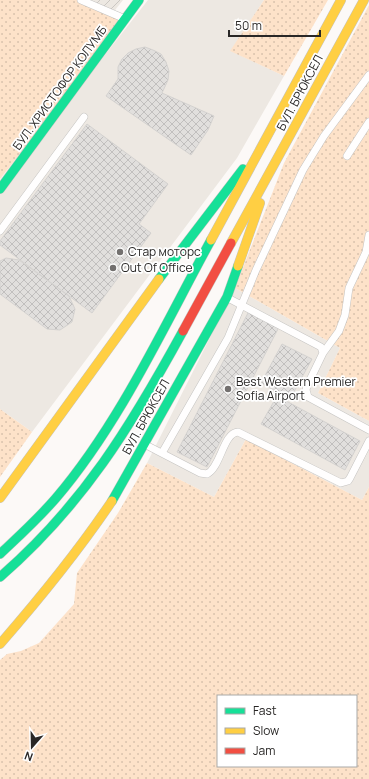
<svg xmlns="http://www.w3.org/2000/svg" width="369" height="779" font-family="Manrope,sans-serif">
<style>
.built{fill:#ede8e2}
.industrial{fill:url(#industrial-furrows)}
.grass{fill:url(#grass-dots);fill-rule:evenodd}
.building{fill:url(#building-cross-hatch);stroke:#d4d2d0}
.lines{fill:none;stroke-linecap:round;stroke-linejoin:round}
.lane-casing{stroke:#c4c3c1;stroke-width:8}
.fast-casing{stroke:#c4c3c1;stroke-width:10}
.slow-casing{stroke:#c4c3c1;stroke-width:10}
.jam-casing{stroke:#c4c3c1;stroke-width:10}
.lane{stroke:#fffefe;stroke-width:7}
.fast{stroke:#16e098;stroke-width:9}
.slow{stroke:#ffcf43;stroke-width:9}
.jam{stroke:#f24e42;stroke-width:9}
.poi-dot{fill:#73706f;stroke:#fff;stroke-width:1.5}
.labels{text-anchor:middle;stroke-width:3.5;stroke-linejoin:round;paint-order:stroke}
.street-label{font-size:12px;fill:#292726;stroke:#fff}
.poi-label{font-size:12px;fill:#292726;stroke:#fff;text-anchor:start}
</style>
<defs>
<pattern id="industrial-furrows" width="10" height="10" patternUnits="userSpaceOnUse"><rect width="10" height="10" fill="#ede8e2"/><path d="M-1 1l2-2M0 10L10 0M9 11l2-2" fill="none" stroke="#cbc7c2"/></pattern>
<pattern id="grass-dots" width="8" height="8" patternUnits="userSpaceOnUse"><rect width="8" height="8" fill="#fde2c9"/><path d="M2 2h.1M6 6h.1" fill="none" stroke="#d9c2ac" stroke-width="1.8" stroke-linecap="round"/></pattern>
<pattern id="building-cross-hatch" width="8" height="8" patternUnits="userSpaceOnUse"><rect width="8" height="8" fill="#e1dfdd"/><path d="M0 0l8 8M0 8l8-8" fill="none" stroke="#c1bfbe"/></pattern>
</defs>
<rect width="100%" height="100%" fill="#fcf9f7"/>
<path class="built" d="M148,0h116l-33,51 53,25 -47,82 -205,274 -32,-23v-220z
M235,288l105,60 -22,45 51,28v66l-7,13 -116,-61 -32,58 -67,-34z"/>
<path class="industrial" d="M81,0h42l-11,14z"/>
<path class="grass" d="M0,0h81l44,19 -125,160z
M264,0h64l-44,76 -54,-25z
M369,5v416l-51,-28 22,-45 -105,-60 49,-125z
M0,409l32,23 -32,45z
M246,439l116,61 7,-13v292h-369v-119l7,-6 14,-3 18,-8 35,-39 3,-31 41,-60 29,-50 67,34zM218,696h138v70h-138z"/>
<path class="building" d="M145,47l8,3 8,4 5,8 3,9 -1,9 -6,13 52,23 -6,14 -17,25 -85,-59 12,-17v-12l4,-8 6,-6 8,-4z
M87,124l81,60 -29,40 12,9 -59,80 -92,-68v-4z
M6,258l13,2 50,36 6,13 -3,13 -12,8 -13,-1 -47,-35v-33z
M249,311l30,16 -72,140 -30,-15z
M282,344l30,15 -22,40 -29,-16z
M277,396l83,45 -15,29 -84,-46z"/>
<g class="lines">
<g class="lane-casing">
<path id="lane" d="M81,0l42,18
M347,156l22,-34
M0,231l84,-114
M228,298l93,49 2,6 -16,33 -1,4 2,7 61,33
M323,353l16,-22 6,-16 4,-27 17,-36 3,-17
M146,445l54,28 7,1c14,-7 16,-41 31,-42l103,51 7,-2 2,-3 19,-37
M162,453l66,-115 28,-68 47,-100 21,-34 45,-61"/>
</g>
<g class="fast-casing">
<path id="fast" d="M0,189l139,-189
M159,279l84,-110
M112,501l115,-204 11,-31
M0,554c19,-18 38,-35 56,-56 64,-75 108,-172 155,-258
M0,577c83,-72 131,-151 183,-246"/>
</g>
<g class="slow-casing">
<path id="slow" d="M211,240l130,-240
M231,243l133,-243
M238,266l22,-63
M0,498l159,-219
M0,644c41,-47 77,-91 112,-143"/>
</g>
<g class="jam-casing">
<path id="jam" d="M183,331l48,-88"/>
</g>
<use href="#lane" class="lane"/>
<use href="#fast" class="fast"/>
<use href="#slow" class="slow"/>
<use href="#jam" class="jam"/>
</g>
<g class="poi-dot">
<circle cx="120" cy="252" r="4"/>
<circle cx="113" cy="268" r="4"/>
<circle cx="228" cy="389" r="4"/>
</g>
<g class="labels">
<g class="street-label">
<text transform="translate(60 88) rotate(-54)" y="4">БУЛ. ХРИСТОФОР КОЛУМБ</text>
<text transform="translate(300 93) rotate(-62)" y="4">БУЛ. БРЮКСЕЛ</text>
<text transform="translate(146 417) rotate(-61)" y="4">БУЛ. БРЮКСЕЛ</text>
</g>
<g class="poi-label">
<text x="128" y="256">Стар моторс</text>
<text x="121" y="272">Out Of Office</text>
<text x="236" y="386">Best Western Premier<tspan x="236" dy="14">Sofia Airport</tspan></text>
</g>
</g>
<rect x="217" y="695" width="140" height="72" fill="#ffffff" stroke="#a9a9a8"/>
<rect x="225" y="708" width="20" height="6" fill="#16e098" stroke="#a9a9a8"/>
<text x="253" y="715" font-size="12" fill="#292726">Fast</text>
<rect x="225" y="728" width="20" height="6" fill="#ffcf43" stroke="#a9a9a8"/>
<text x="253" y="735" font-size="12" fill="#292726">Slow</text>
<rect x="225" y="748" width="20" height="6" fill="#f24e42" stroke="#a9a9a8"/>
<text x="253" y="755" font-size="12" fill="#292726">Jam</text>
<g transform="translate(32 747) rotate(200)" stroke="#ffffff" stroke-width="3" paint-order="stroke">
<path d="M0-3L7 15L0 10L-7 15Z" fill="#292726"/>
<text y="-6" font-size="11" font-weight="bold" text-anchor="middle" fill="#292726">N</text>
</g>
<path d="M229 30v6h91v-6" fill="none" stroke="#292726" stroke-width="2"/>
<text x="235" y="30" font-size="12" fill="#292726" stroke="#ffffff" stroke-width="3" paint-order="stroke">50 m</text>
</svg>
